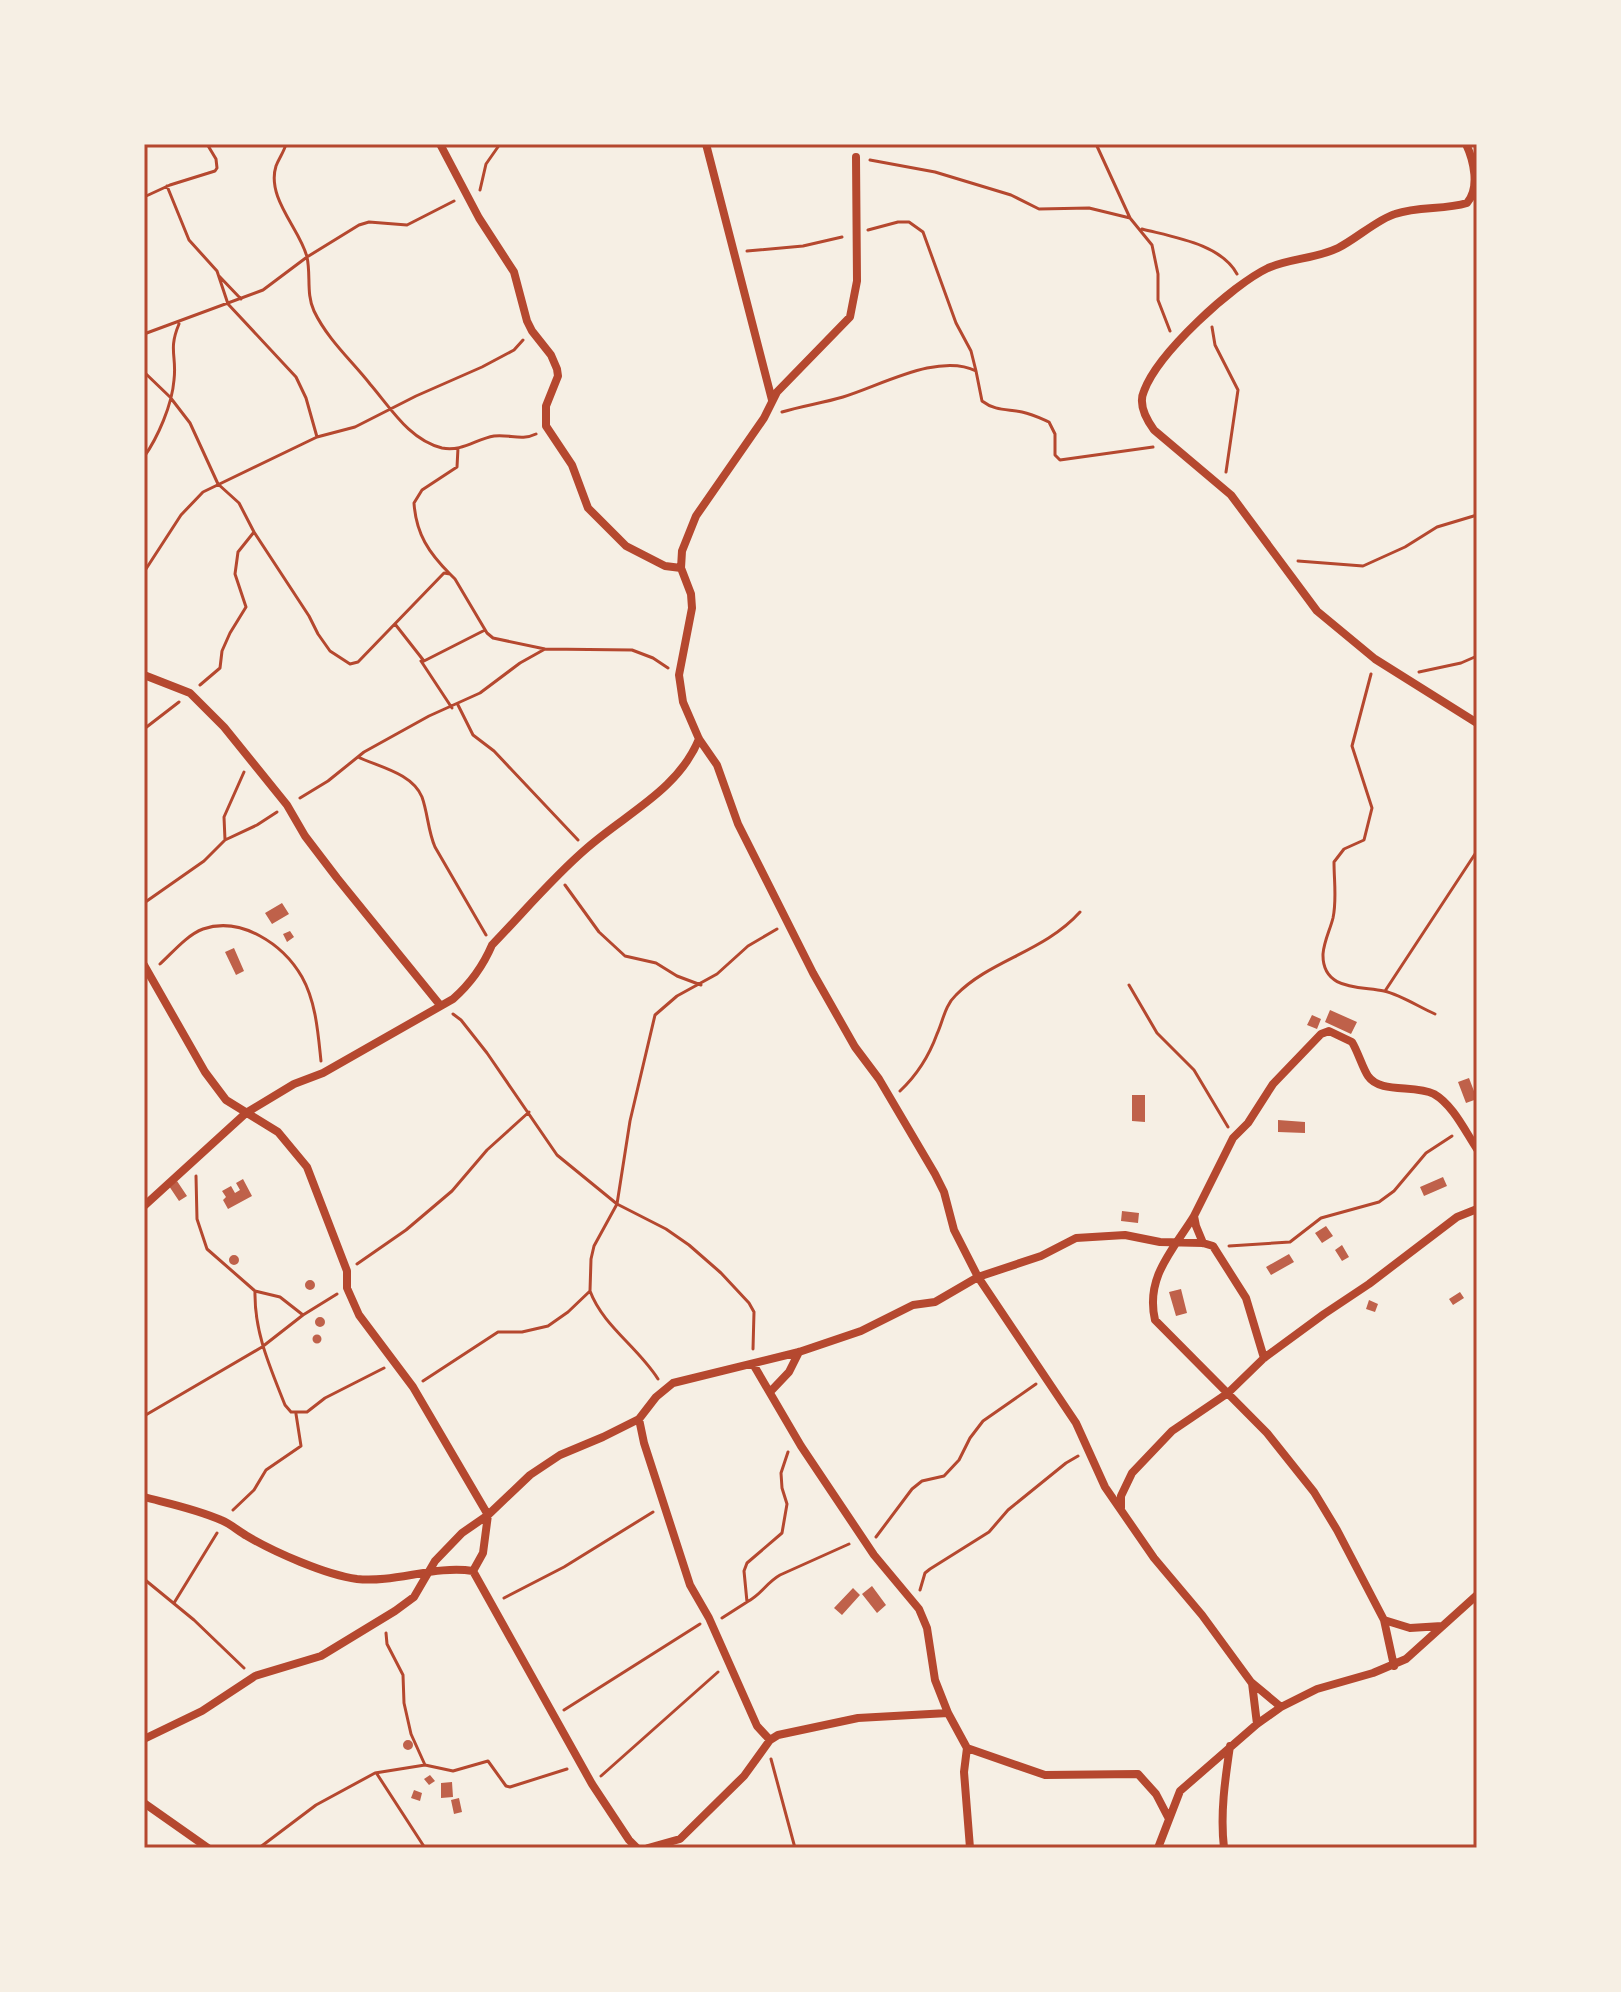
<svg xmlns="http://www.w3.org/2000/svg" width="1621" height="1992" font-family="Merriweather,serif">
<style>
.building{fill:#bf614a}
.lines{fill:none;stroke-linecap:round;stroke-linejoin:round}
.path{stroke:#b5482f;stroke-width:3}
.minor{stroke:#b5482f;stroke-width:8}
.neatline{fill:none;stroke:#b5482f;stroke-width:3}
</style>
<rect width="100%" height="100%" fill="#f6efe4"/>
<path class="building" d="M282,903l7,11 -17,10 -7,-11z
M290,931l4,6 -7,5 -4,-8z
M234,948l10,23 -8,4 -11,-23z
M1330,1010l27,12 -6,12 -26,-12z
M1312,1015l9,4 -4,10 -10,-4z
M1469,1078l8,21 -11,4 -8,-21z
M1132,1095h13v27l-13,-1z
M1278,1120l27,2v11l-27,-1z
M1443,1177l4,9 -23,10 -4,-9z
M243,1179l9,17 -24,13 -5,-9 3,-3 -4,-6 9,-5 4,7 5,-3 -4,-7z
M177,1181l10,15 -8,5 -10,-15z
M1122,1211l17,2 -1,10 -17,-2z
M1326,1226l7,10 -11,7 -7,-10z
M1342,1245l7,12 -7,4 -7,-11z
M1289,1254l5,8 -23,13 -5,-8z
M229 1260a5 5 0 1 1 10 0a5 5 0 1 1-10 0Z
M305 1285a5 5 0 1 1 10 0a5 5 0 1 1-10 0Z
M1181,1289l6,24 -11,3 -7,-24z
M1460,1292l4,6 -11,7 -4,-6z
M1369,1300l9,4 -3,8 -9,-3z
M315 1322a5 5 0 1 1 10 0a5 5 0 1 1-10 0Z
M312.5 1339a4.5 4.5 0 1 1 9 0a4.5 4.5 0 1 1-9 0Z
M872,1586l14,19 -9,8 -15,-19z
M853,1588l7,7 -18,20 -8,-7z
M403 1745a5 5 0 1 1 10 0a5 5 0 1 1-10 0Z
M430,1775l5,6 -6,4 -5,-6z
M452,1782l1,15 -12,1v-15z
M414,1790l8,3 -2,8 -9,-3z
M459,1798l3,14 -8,2 -3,-14z"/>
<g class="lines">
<path class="path" d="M286,144c-2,8 -7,14 -10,22 -10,32 24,63 31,91 4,18 -1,37 7,54 14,29 37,49 56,73 20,23 39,56 72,64 20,4 34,-9 52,-12 15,-2 28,5 42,-2
M1096,144l34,74
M870,160l65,12 76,23 28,14 50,-1 41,10 22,27 6,29v26l12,31
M167,186l22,54 28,31 11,33 68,73 10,21 11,39
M480,190l6,-26 14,-20
M144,197l26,-12 45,-14 2,-3 -1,-9 -9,-15
M1142,229c31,8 79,15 95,45
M868,230l30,-8h11l14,10 33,91 15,28 5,20
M747,251l56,-5 39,-9
M219,276l22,23
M1212,327l3,18 23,45 -12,82
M144,334l119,-44 44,-33 52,-32 10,-3 38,3 47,-24
M144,372l26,25 20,26 28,61 21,19 15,29 55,84 9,18 12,17 20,13 8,-2 86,-89 6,1 5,5 32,54 6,5 52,11 87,1 21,8 15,10
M782,412c20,-6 41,-9 61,-15 37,-11 96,-45 133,-26l6,30c13,10 25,8 40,11 10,2 18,6 27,10l6,12v21l5,5 93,-13
M144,457c14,-20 28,-52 30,-77 3,-24 -6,-30 5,-56
M1298,561l65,5 42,-19 32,-20 40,-12
M144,572l37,-57 22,-23 114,-55 38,-10 61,-31 66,-29 32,-17 9,-10
M450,574c-21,-21 -34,-40 -36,-71l8,-13 35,-23 1,-19
M395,624l29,37 61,-31
M421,661l31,47
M1419,672l42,-9 16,-7
M1371,674l-19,72 20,62 -8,32 -20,9 -10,13c0,19 3,38 -1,56 -3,12 -9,23 -10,36 -1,37 37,32 61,37 17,4 35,16 51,23
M200,685l20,-17 2,-17 8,-18 16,-26 -11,-33 3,-22 16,-20
M458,705l15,30 21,16 84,89
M144,729l35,-27
M358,757c21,10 54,16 64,40 6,17 6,34 13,50l51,88
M300,798l28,-17 36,-29 65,-36 51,-23 40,-30 25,-14
M225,840l32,-15 20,-13
M565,885l34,47 26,24 31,7 21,13 24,9
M144,903l60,-42 21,-21 -1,-23 20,-45
M160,964c13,-12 27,-29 43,-35 38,-13 80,15 99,48 14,25 16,56 19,84
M1129,985l28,48 37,37 34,57
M1385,991l92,-140
M453,1014l8,6 26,33 70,102 60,49 49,25 23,16 32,28 28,30 5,9 -1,37
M900,1091c17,-16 29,-35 37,-57 6,-13 8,-29 19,-39 34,-35 88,-43 124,-83
M196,1176l1,43 10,30 48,42c-1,41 15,76 30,114l6,7h16l18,-14 59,-30
M1229,1246l61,-4 31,-24 58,-16 15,-11 32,-38 26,-17
M357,1264l49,-34 46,-39 35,-41 42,-38
M255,1291l25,6 23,18
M590,1291c13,35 48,56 68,88
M423,1381l75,-49h24l26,-6 20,-14 22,-21 1,-32 3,-13 23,-42 13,-83 25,-106 22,-19 40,-22 31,-28 29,-17
M144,1416l118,-69 41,-32 34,-21
M233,1510l21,-20 12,-20 35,-24 -5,-32
M876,1537l36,-48 10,-8 22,-5 15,-16 11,-22 13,-17 53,-37
M144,1579l50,41 50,48
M920,1590l5,-17 5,-4 59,-37 19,-22 58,-47 12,-7
M504,1598l60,-31 89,-55
M747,1602c15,-8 19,-19 33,-27l69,-31
M174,1603l43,-70
M722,1618l25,-16 -3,-31 3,-8 35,-30 5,-29 -5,-16 -1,-15 7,-21
M386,1633l1,11 16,31 1,28 7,31 14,31
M564,1710l136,-86
M771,1759l24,89
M377,1774l48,74
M601,1776l117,-104
M259,1848l57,-43 59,-32 50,-8 28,6 35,-10 18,25 4,1 57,-18"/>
<path class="minor" d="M440,144l39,74 35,54 13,49 5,10 19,24 6,14 1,7 -12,30v20l26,39 16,43 38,38 39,20 16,2
M706,144l66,256
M1466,144c8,17 14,44 1,59 -23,7 -48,3 -72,11 -17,5 -39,25 -57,34 -23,11 -47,10 -70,20 -36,17 -110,85 -124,123 -6,13 2,28 10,39l77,65 86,116 58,48 102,64
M856,157l1,124 -7,36 -73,75 -13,26 -68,98 -14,35 -1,17 10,26 1,14 -13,67 4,27 16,37 18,26 21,59 75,149 42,74 24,32 56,95 9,18 10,38 24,47 98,146 29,64 49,71 48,57 49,67 30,25
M144,675l46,18 34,34 63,78 18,31 32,42 103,127
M144,965l61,107 21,28 52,32 29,35 40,104v17l12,27 54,72 75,128 -5,38 -10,18
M144,1206l102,-93 48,-29 29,-11 130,-74c17,-15 30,-33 39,-54 31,-32 61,-68 95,-97 40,-35 91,-58 112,-109
M1194,1216c-21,34 -49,61 -39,104l112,113 47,59 23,38 47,90 10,46
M1203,1243l-7,-17 -2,-10 39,-78 15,-15 25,-39 48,-50 8,-3 23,11c6,10 11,27 16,34 12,18 47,8 66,18 19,11 31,37 43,55
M753,1364l48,82 73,109 45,54 8,19 8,52 13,33 19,35 -3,24 6,76
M770,1392l19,-20 10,-20
M639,1419l5,24 46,142 19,33 48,108 13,14
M144,1497c27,7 52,12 77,23 10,4 17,11 26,16 27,16 79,39 110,43 38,4 78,-14 116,-8l119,213 37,56 8,8
M1121,1508v-12l11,-23 40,-42 56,-38 36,-35 60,-44 45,-30 88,-67 20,-8
M1384,1620l26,8 32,-2
M1252,1683l5,41
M144,1739l58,-28 53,-35 66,-20 74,-45 19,-14 21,-36 27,-28 26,-18 42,-40 30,-20 43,-18 36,-18 17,-22 17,-14 126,-31 62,-21 52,-26 22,-3 43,-25 63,-21 35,-18 49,-3 35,7 43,1 10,3 33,52 18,60
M967,1748l78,27 93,-1 18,20 13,25
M144,1803l64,45
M648,1848l32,-9 64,-63 26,-36 8,-5 80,-17 90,-5
M1158,1848l22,-57 77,-67 24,-17 36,-18 56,-16 33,-14 71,-64
M1224,1848c-4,-34 1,-68 6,-102"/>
</g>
<rect width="1621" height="1992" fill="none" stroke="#f6efe4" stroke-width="292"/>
<rect x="146" y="146" width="1329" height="1700" class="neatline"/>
</svg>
